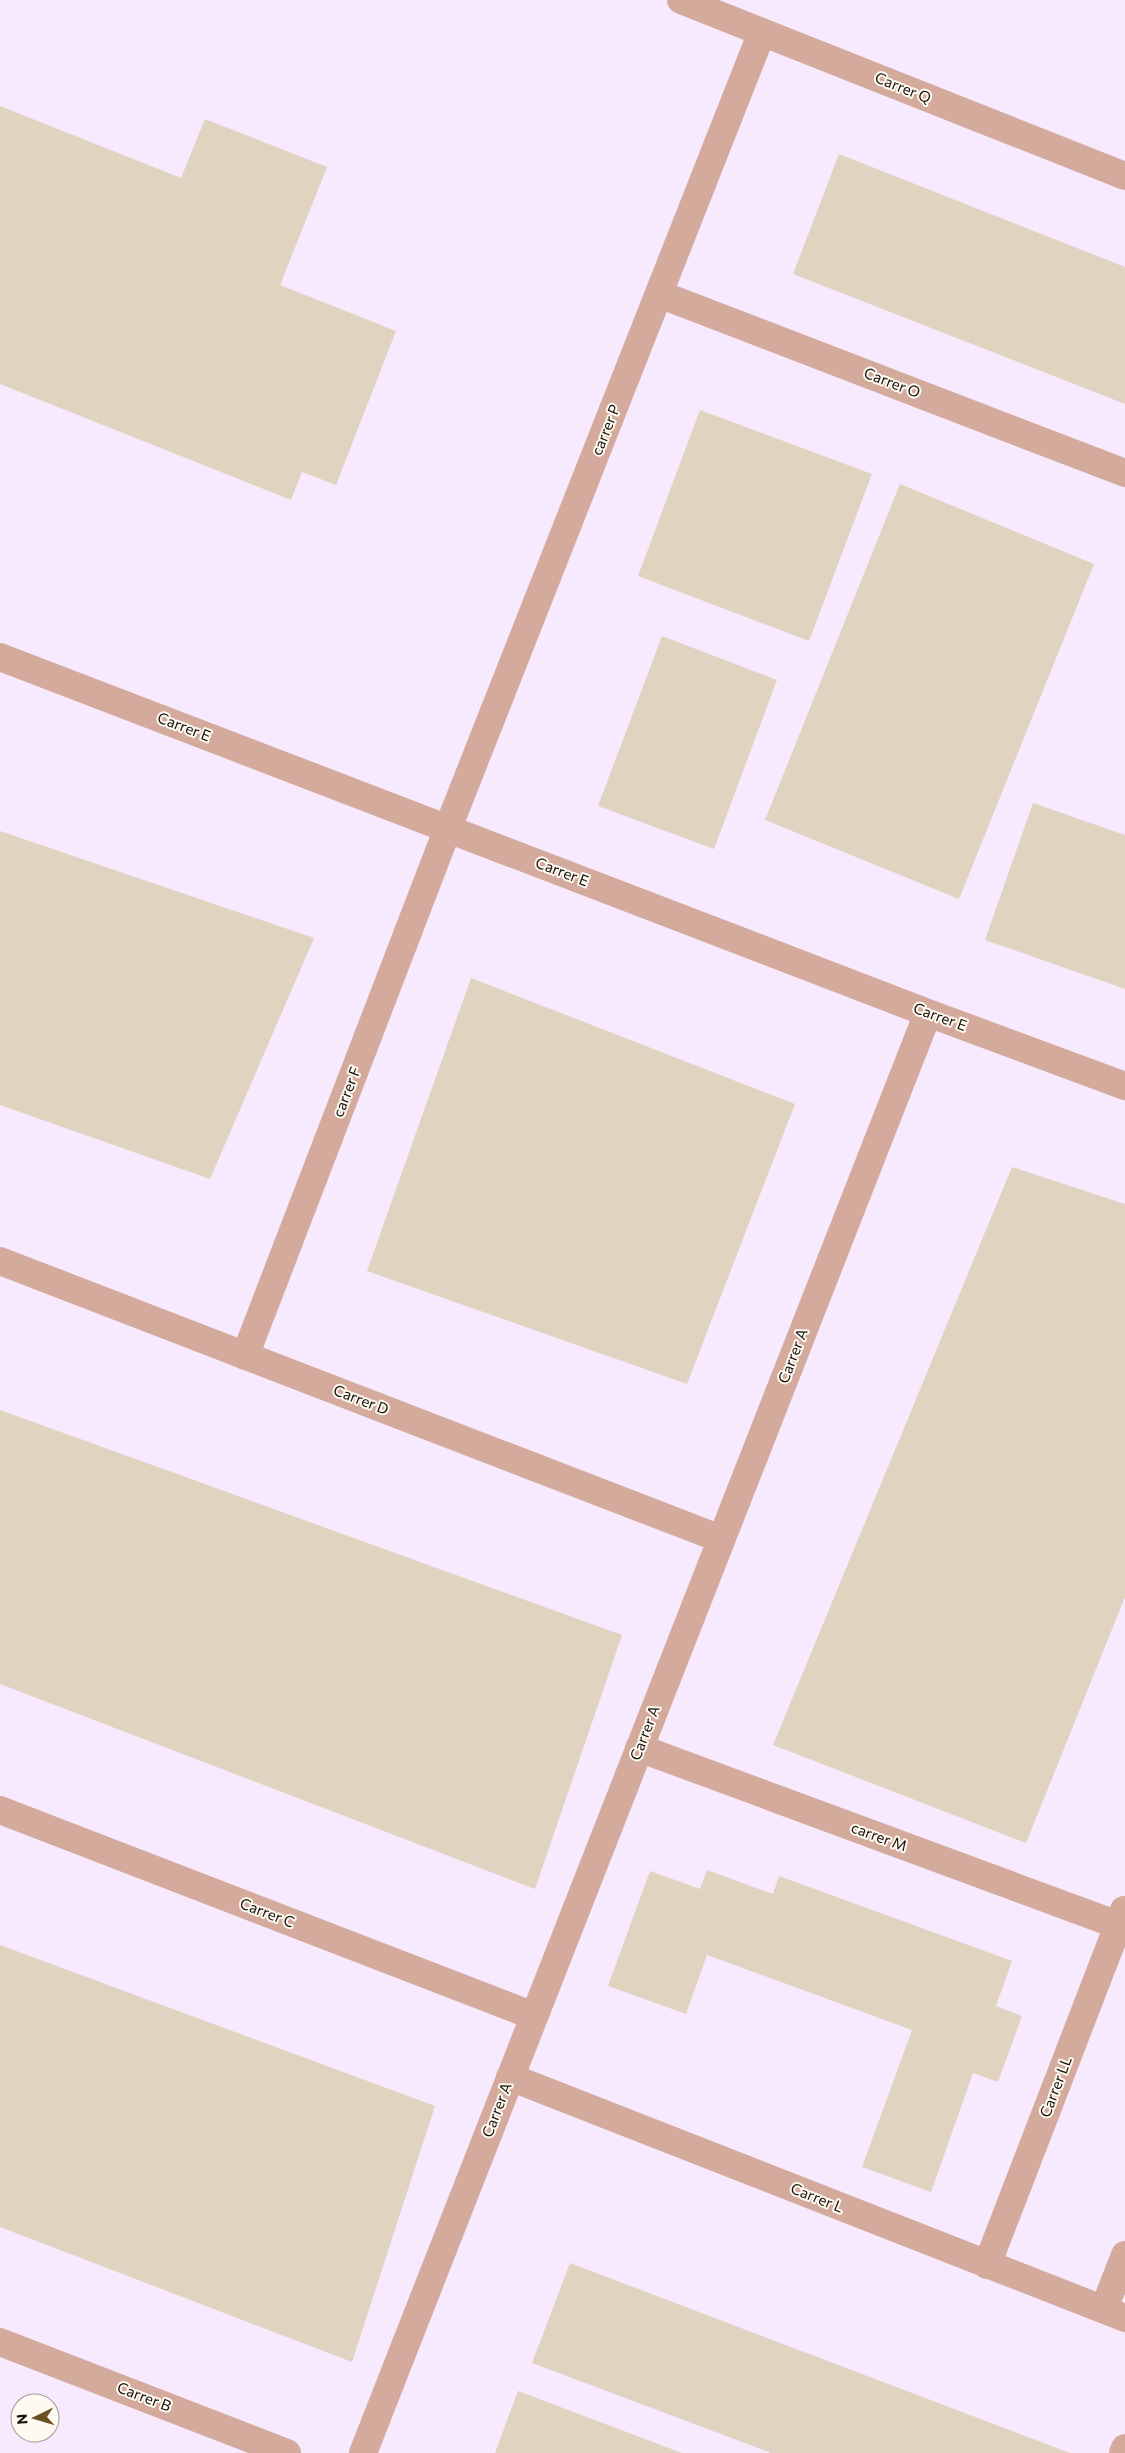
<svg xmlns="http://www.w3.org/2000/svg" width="1125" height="2453" font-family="Commissioner,sans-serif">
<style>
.industrial{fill:#f7eafe;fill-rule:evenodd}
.building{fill:#e0d3c0}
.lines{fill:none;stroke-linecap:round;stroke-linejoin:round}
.minor{stroke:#d3aa9b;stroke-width:28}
.labels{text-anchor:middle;stroke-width:4;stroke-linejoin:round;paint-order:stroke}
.street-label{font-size:15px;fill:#15110a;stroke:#fef9f1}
</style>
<rect width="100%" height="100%" fill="#fef9f1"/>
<path class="industrial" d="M0,0h1125v2453h-1125zM20,2403h30v30h-30z"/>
<path class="building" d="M0,106l181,72 24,-59 122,48 -47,118 116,46 -60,154 -34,-13 -11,28 -291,-116z
M839,154l286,113v137l-332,-130z
M700,410l172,64 -63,167 -171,-65z
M900,484l194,80 -135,335 -194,-79z
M662,636l115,44 -63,169 -116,-43z
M1033,803l92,32v154l-140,-49z
M0,831l314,107 -104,241 -210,-74z
M471,978l324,126 -108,280 -320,-113z
M1012,1167l113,37v393l-99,246 -253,-98z
M0,1410l622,225 -87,254 -535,-205z
M707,1870l66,24 6,-18 233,85 -16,45 26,10 -24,66 -25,-9 -42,119 -69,-25 50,-137 -205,-75 -21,59 -78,-28 42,-115 50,18z
M0,1945l435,161 -83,256 -352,-135z
M570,2263l500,190h-299l-239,-90z
M518,2391l164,62h-187z"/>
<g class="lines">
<path class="minor" d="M681,0l444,176
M659,294l466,179
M0,657l928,356 197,73
M0,1261l721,278
M245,1356l203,-528 314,-796
M639,1748l479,177
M0,1810l534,206
M510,2077l615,241
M987,2265l137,-355
M1104,2309l21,-54
M0,2342l287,111
M363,2453l565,-1440
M1123,2453l2,-5"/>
</g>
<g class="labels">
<g class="street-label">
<text transform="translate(903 88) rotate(22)" y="5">Carrer Q</text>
<text transform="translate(892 383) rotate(21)" y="5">Carrer O</text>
<text transform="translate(606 430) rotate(-68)" y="5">carrer P</text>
<text transform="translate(184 727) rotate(21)" y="5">Carrer E</text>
<text transform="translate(562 872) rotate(21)" y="5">Carrer E</text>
<text transform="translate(940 1017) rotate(20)" y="5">Carrer E</text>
<text transform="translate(347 1092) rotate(-69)" y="5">carrer F</text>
<text transform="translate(793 1356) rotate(-69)" y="5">Carrer A</text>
<text transform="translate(361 1400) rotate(21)" y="5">Carrer D</text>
<text transform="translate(645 1733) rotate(-69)" y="5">Carrer A</text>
<text transform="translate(879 1837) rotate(20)" y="5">carrer M</text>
<text transform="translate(267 1913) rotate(21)" y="5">Carrer C</text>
<text transform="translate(1056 2087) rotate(-69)" y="5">Carrer LL</text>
<text transform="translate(497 2110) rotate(-69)" y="5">Carrer A</text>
<text transform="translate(817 2198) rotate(22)" y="5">Carrer L</text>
<text transform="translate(144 2397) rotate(21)" y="5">Carrer B</text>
</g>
</g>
<g transform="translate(35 2418) rotate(265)"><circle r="24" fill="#fef9f1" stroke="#a19c95"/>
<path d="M0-4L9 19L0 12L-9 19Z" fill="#6b5022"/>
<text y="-8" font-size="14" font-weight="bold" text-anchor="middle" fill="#15110a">N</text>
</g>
</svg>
